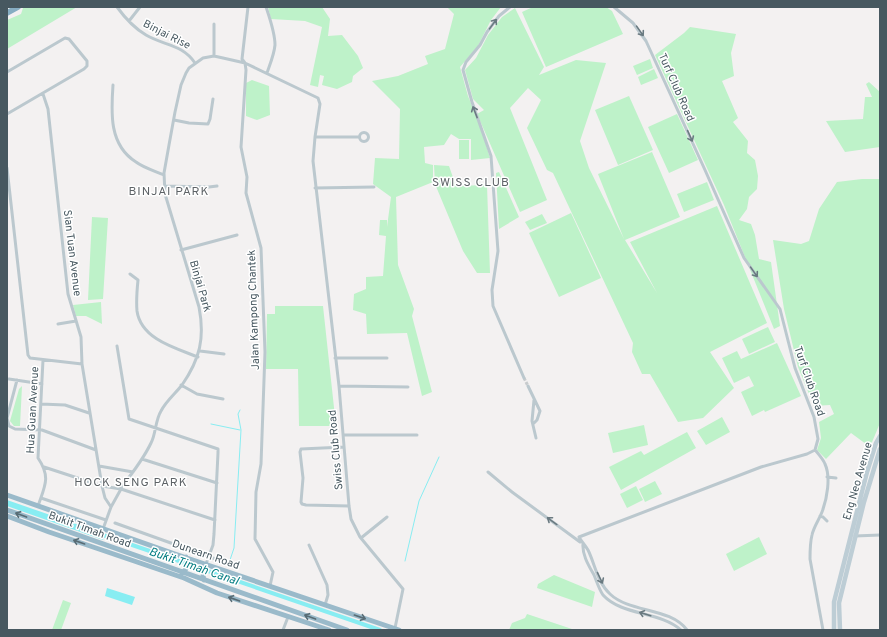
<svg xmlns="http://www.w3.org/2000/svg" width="887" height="637" font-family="Overpass,sans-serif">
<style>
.green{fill:#bef2c9}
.water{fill:#88edf2}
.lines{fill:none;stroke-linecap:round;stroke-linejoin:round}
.stream{stroke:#88edf2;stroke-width:1}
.canal{stroke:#88edf2;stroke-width:4}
.minor-tunnel{stroke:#c8cbcd;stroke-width:3;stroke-dasharray:3 1.5;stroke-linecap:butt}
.minor{stroke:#bbc8ce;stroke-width:3}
.secondary{stroke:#bdcdd5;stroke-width:4.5}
.trunk{stroke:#9abaca;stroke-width:5}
.motorway{stroke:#86adc2;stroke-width:5.5}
.oneway{stroke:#6a7a81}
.oneway2{stroke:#586c75}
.labels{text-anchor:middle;stroke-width:3;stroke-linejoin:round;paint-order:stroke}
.street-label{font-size:11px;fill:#475860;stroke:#fff}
.neighbourhood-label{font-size:12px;letter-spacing:1px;fill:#5d6266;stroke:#fff}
.water-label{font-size:12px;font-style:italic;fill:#087f84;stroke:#fff}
</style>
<rect width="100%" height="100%" fill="#f3f1f1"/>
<path class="green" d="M26,7h51l-70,42v-29l14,-6 2,-6z
M268,7h54l8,12 -2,17 14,-1 16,21 5,12 -10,8 -1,6 -15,7 -15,-4 2,-9 -4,-1 -2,12 -8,-2 12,-58 -17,-6 -34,-2z
M447,7h54l-10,13 -13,26 -18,21 8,29 12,29 10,33 -19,2v-21h-12l-8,-5 -7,11 -20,2 1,16 8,2v17l-37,15 2,68 16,44 -2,7 20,76 -10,4 -15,-63 -40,1 -1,-20 -13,-4 1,-16 12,-5v-12l17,-1 3,-40 -7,-1 1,-15h7v7l4,-30 -18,-13 2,-26 24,1 1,-50 -28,-28 26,-5 30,-12 -3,-8 20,-7 9,-35z
M533,7h73l6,4 11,23 -77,33 -24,-55z
M515,8l29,59 -5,8 37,-15 30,3 -26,78 9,27 35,71 -26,-65 54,-22 28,65 -55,23 32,53 -27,-51 87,-36 50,117 -57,29 24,36 -31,30 -25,4 -28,-48h-8l-10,-22 1,-9 -80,-170 -6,-3 -20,-42 14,-28 -13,-12 -18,20 37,92 -27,12 -43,-98 7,-4 -11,-11 -8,-29 11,-12 12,-23 14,-18z
M690,27l46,7 -5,19 3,23 -12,5 16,37 -5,4 15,19 -1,12 8,7 3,16 -1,13 -8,8 -2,12 -8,11 12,4 4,11 4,24 12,3 9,64 -6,3 -50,-124 -69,-150 29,-22z
M650,59l3,9 -16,7 -4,-9z
M654,69l4,9 -17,7 -3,-8z
M252,80l17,6 1,29 -13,5 -11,-4v-33z
M869,82l11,10v55l-35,5 -19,-31 37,-2 2,-22h7l-6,-13z
M629,96l24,54 -35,15 -23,-55z
M677,114l21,46 -29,13 -21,-46z
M459,140h10v19h-10z
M434,165l15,1 7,20 31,-1 3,88h-13l-14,-22 -28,-67z
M499,172l20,45 -20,12 -3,-56z
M862,179h18v244l-10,24 -19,-14 -25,26 -9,-9 4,-12 -2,-16 15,-8 -4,-9 -16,1 -16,-39 -14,-58 -11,-69 28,4 8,-3 10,-32 18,-27z
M707,182l7,18 -30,12 -7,-18z
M571,213l30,65 -42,19 -30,-64z
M542,214l5,9 -17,7 -5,-8z
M92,217l16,1 -5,81 -15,1z
M101,302l1,22 -16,-8h-10l-3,-11z
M275,306h48l13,120h-37l-1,-57h-32l1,-55h8z
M768,327l7,15 -26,12 -7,-15z
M777,343l24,53 -36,16 -1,-2 -12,6 -11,-24 13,-6 -5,-10 -15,7 -12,-25 15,-7 4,8z
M22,386l-2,40h-6l-4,-5 9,-32z
M722,417l8,15 -24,13 -9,-14z
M644,425l4,20 -35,8 -5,-20z
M687,432l9,16 -75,42 -12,-23 32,-16 3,4z
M655,481l7,13 -17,8 -6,-13z
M636,486l7,14 -16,8 -7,-14z
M759,537l8,17 -33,17 -8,-17z
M554,575l41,17 -3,15 -55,-19 1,-4z
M63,600l8,3 -10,27h-9z
M527,614l48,16h-66l3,-7 13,-5z"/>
<path class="water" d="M7,500l98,34 -2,6 -96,-34z
M107,588l28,9 -3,8 -27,-9z"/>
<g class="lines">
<path class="stream" d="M211,424l29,6
M405,561l14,-60 20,-44
M229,563l5,-15 7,-118 -3,-16 2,-4"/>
<path class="canal" d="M100,534l280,96"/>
<path class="minor-tunnel" d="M524,378l4,8"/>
<path class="minor" d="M117,7c8,11 17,21 29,28 19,11 36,9 49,28
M248,7l-6,52 3,4 1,7 -5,77 6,30 -1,16 15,55 4,104 -4,112 -5,28 -1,47 18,33 -3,14
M266,7c4,12 9,26 9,38 -1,10 -5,19 -8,28
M510,7l-11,9 -12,16 -7,13 -14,17 -3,8 9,32 19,54 7,95 -6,39 1,16 31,72
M614,7l19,16 13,18 59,129 39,88 36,51 15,59 19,49 4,22 -3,11 -8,4 -46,13 -182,70c2,4 6,8 9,13 7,14 9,32 22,44 20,19 60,13 77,36
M129,21l11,-14
M214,56v-32
M7,72l58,-34 4,1 18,22v5l-3,3 -77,45
M113,85c-2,28 -4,60 23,77 8,6 19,9 28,13
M43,94l5,15 20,185 13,43 1,27 20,122 3,12 6,9
M174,120l15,3 19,1 2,-5 3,-20
M359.5 137a4.5 4.5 0 1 1 9 0a4.5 4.5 0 1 1-9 0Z
M315,137h44
M7,168l21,187 2,3 52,6
M165,186l44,1 8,-1
M315,188l59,-1
M181,250l56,-15
M130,274l8,6c-1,10 -2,20 -1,31 4,28 38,37 61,46
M58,324l18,-3
M117,346l12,73 89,30v4l-4,81 -1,11 -7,19
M200,351l24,3
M335,358h52
M9,379l33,5
M17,380l-10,38 2,8 6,3 27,1 54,20
M181,385l16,9 26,5
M339,386l69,1
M528,386l12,25 -3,9 -4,4
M534,400l-2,21 4,17
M41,404l24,1 24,8
M344,435h73
M344,447l-43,2 -1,3 3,26 -2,24 1,2 4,1 43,1
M816,451c3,4 7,8 9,13 6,13 2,35 -3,48 -3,8 -8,14 -10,23 -2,8 -2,16 -2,24l13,71
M142,459l75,24
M99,466l34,6
M44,467l58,19 19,3 94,31
M488,472l24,20 68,50
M827,477l9,1
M120,489c11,-14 23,-29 31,-46 5,-9 4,-22 10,-32 5,-10 14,-17 21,-26 18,-26 23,-47 17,-78l-34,-113 -1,-21 5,-28 6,-33 6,-27 5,-12 3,-5 14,-10 11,-2 9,2 22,5 73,35 2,6 -5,33 -2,24 26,225 10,120 2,13 9,18 43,52 -8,39
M41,498l65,22
M38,506c7,-20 13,-29 0,-48l5,-98
M820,516l3,1 4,4
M115,523l109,39
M103,529l8,-22 10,-18
M855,536l25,-1
M361,538l26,-21
M583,544c-1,11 6,22 11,31 3,7 5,14 9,20 19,21 57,16 78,35
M309,545l18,40 1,10 -3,10
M283,630l5,-13"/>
<path class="secondary" d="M834,630v-28l33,-130 9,-29 4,-7
M840,630l-1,-27 25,-101 16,-53"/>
<path class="trunk" d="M7,495l168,59 224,76
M7,510l340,120
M7,516l42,16 135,46 33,15 112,37
M182,573c6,-4 6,-10 4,-16
M204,580l-1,-4 3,-12"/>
<path class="motorway" d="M7,13l11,-6"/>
</g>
<defs><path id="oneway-shaft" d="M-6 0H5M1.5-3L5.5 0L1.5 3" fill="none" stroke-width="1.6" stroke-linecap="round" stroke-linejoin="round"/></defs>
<g class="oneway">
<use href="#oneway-shaft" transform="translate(493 24) rotate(-54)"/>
<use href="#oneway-shaft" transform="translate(640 31) rotate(55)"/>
<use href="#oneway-shaft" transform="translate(475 112) rotate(-111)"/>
<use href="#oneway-shaft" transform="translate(690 136) rotate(66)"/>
<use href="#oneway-shaft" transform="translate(754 272) rotate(55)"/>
<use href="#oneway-shaft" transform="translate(552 521) rotate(-144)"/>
<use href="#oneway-shaft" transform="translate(600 578) rotate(65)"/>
<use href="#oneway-shaft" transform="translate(645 614) rotate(-163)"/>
</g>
<g class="oneway2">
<use href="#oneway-shaft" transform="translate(21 515) rotate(-160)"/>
<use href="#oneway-shaft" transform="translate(79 542) rotate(-161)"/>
<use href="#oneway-shaft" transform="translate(234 599) rotate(-161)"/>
<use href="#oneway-shaft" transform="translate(310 617) rotate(-160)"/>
<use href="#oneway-shaft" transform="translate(360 617) rotate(19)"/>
</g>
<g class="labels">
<g class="street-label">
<text transform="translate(167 34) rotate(27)" y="4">Binjai Rise</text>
<text transform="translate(677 87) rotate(66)" y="4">Turf Club Road</text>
<text transform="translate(73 253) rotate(83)" y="4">Sian Tuan Avenue</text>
<text transform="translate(201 286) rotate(74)" y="4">Binjai Park</text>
<text transform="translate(253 310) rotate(-92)" y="4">Jalan Kampong Chantek</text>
<text transform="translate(810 381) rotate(71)" y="4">Turf Club Road</text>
<text transform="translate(32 410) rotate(-87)" y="4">Hua Guan Avenue</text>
<text transform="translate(335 450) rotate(-95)" y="4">Swiss Club Road</text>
<text transform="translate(857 481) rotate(-74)" y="4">Eng Neo Avenue</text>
<text transform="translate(90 529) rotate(20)" y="4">Bukit Timah Road</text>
<text transform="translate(206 554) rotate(19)" y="4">Dunearn Road</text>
</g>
<g class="neighbourhood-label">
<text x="471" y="186">SWISS CLUB</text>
<text x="169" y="195">BINJAI PARK</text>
<text x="131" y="486">HOCK SENG PARK</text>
</g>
<g class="water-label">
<text transform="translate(194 566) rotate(19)" y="4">Bukit Timah Canal</text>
</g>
</g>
<rect width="887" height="637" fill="none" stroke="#475860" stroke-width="16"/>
</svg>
